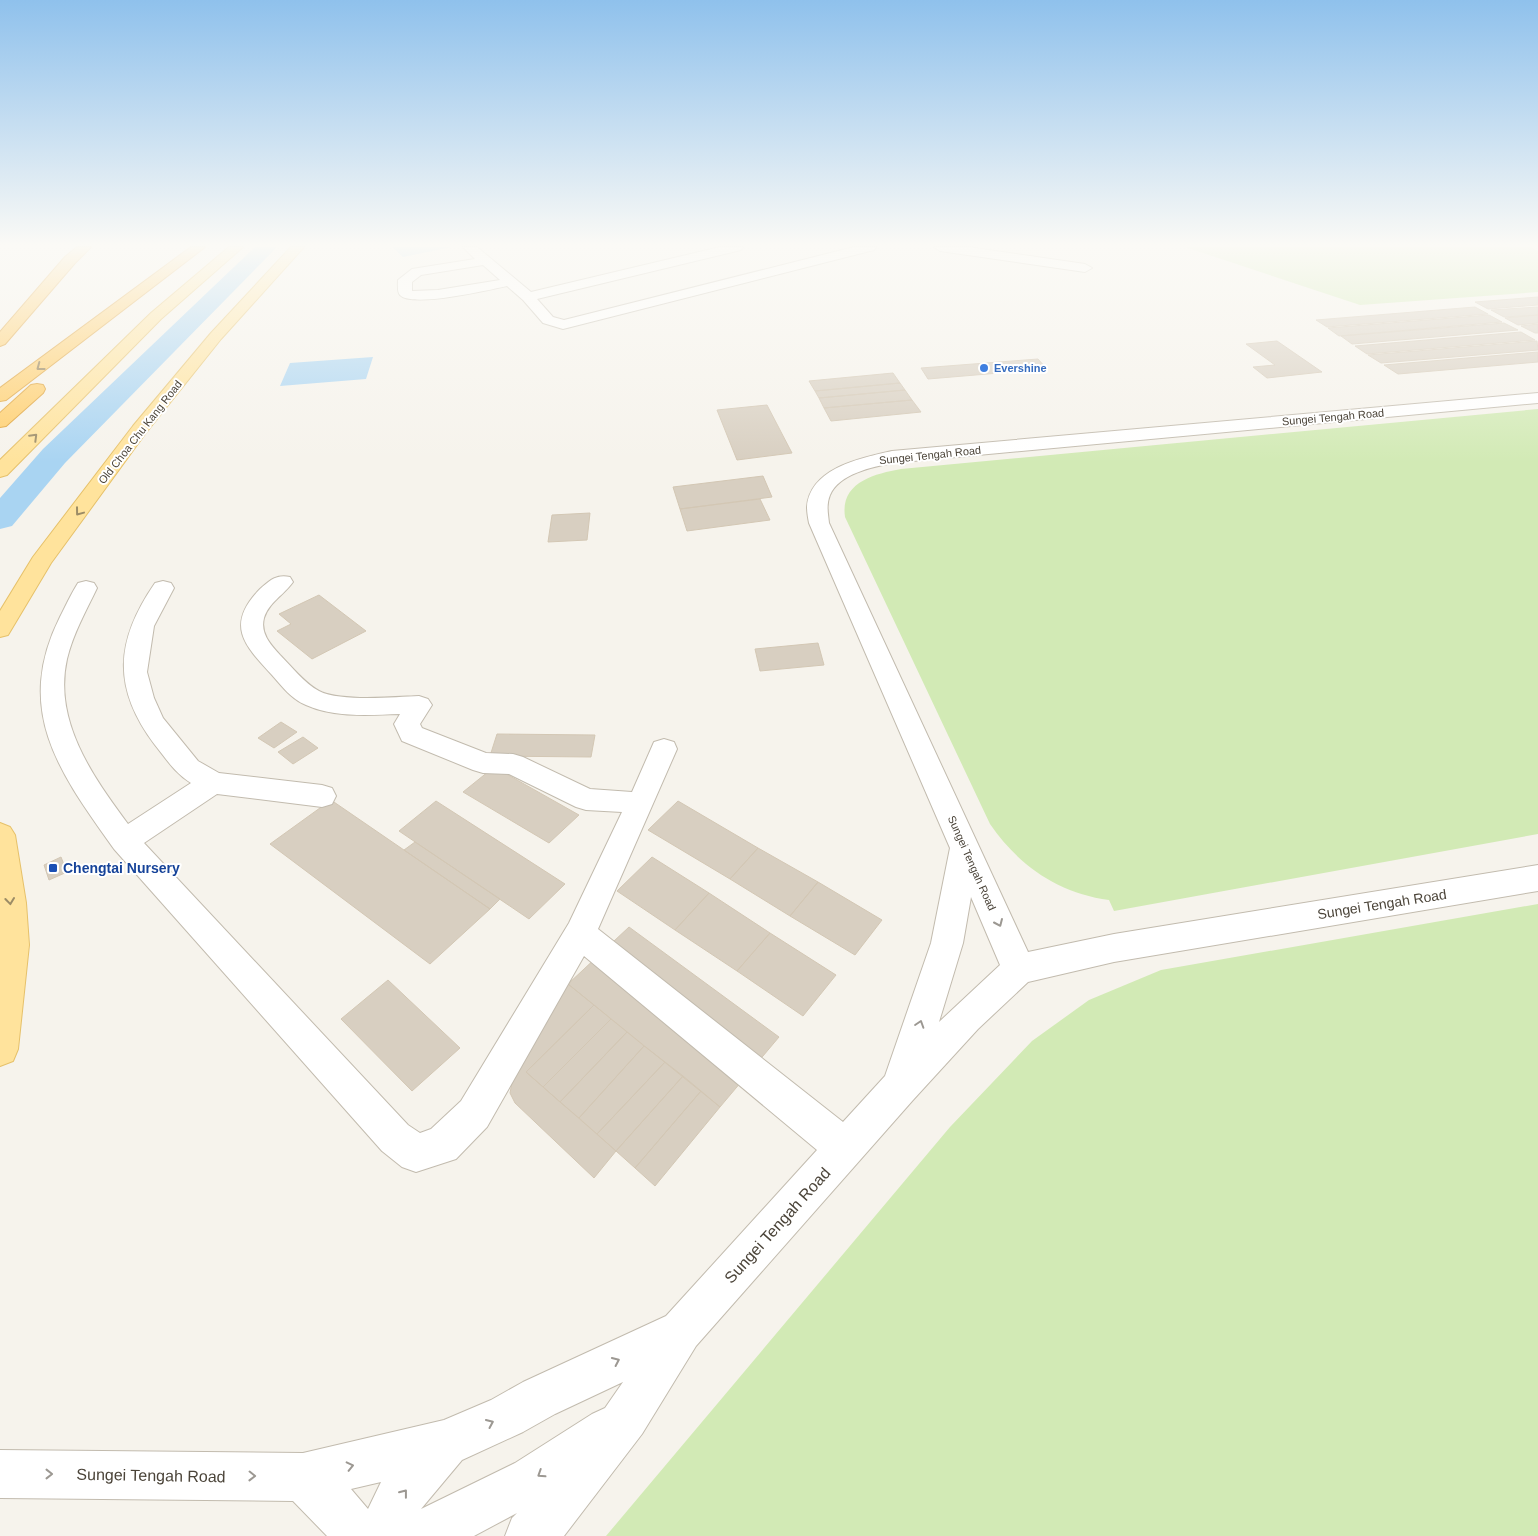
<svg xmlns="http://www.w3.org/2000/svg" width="1538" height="1536" font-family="Arial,sans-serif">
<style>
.green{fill:#d2eab5}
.water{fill:#a9d4f2}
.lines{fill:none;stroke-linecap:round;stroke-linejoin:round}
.river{fill:#a9d4f2;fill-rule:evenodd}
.building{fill:#d8cfc1;stroke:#d3c7b4}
.minor-casing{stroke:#c2bbae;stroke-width:2}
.major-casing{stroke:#e6c16a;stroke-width:2}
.highway-casing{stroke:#e0a43c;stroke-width:2}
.minor{fill:#fff;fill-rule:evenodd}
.major{fill:#ffe39c;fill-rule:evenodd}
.highway{fill:#ffcf6e;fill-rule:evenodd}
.oneway{stroke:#937c4e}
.oneway2{stroke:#9c8c66}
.oneway3{stroke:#9c9892}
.shop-dot{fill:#3f7fe0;stroke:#fff;stroke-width:2}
.transit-dot{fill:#1a4fb4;stroke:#fff;stroke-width:2}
.labels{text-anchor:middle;stroke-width:4;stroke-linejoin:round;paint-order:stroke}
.far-shop-label{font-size:11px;font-weight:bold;fill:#366cbe;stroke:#fff;text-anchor:start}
.far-street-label{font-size:11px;fill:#4b4439;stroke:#fff}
.transit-label{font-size:14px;font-weight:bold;fill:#164399;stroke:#fff;text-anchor:start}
.street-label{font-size:14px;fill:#4b4439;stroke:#fff}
.near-street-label{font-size:16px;fill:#4b4439;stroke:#fff}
</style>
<rect width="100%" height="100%" fill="#f6f3ec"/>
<path class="green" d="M1185,247h346l7,4v41l-178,13z
M1538,409v425l-424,77 -5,-11c-51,-7 -90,-34 -119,-76l-145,-307c-5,-34 28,-43 56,-48z
M1538,904v632h-932l344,-409 82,-86 57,-41 72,-30z"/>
<path class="water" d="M392,247h60l-49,10z
M373,357l-7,22 -86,7 10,-23z"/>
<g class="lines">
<path class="river" d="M255,247h22l-212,216 -53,63 -12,3v-31l43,-49z"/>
</g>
<path class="building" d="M1538,297v8l-50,4 -13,-7z
M1475,307l13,7 -161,13 -11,-7z
M1538,307v8l-34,2 -13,-7z
M1489,315l13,7 -163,14 -11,-8z
M1538,315v8l-20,2 -13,-7z
M1504,323l14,7 -166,14 -11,-8z
M1538,324v9h-3l-14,-7z
M1521,332l14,8 -168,14 -12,-8z
M1277,341l45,31 -55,6 -14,-11 22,-2 -29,-21z
M1537,341l1,9 -157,13 -13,-8z
M1538,352v10l-140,12 -14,-9z
M1038,359l9,10 -119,10 -7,-11z
M893,373l7,10 -85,8 -6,-10z
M900,383l5,7 -86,8 -4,-7z
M905,390l7,10 -88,8 -5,-10z
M912,400l9,12 -90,9 -7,-13z
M767,405l25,48 -55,7 -20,-50z
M763,476l9,21 -92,12 -7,-22z
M760,499l10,21 -83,11 -7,-22z
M590,513l-3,27 -39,2 4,-27z
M319,595l47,36 -54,28 -35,-28 14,-7 -12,-10z
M818,643l6,22 -64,6 -5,-22z
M281,722l16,10 -23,16 -16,-10z
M497,734l98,1 -4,22 -101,-1z
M303,737l15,11 -25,16 -15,-12z
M494,767l85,48 -30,28 -86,-51z
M331,800l159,109 -60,55 -160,-120z
M436,801l129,83 -36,35 -130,-88z
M678,801l80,47 -28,31 -82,-49z
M415,842l85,57 -10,10 -86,-59z
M758,848l60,34 -28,34 -60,-37z
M61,857l6,15 -18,8 -5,-15z
M652,857l57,36 -34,37 -58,-39z
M818,882l64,38 -27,35 -65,-39z
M709,893l61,40 -33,38 -62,-41z
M629,927l150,110 -59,70 -152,-123z
M770,933l66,42 -33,41 -66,-45z
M388,980l72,68 -48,43 -71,-72z
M568,984l26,21 -68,67 90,79 -22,27 -79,-75 -5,-10 6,-31 14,-34z
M594,1005l17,14 -68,68 -17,-15z
M611,1019l16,13 -67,70 -17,-15z
M627,1032l17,14 -65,72 -19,-16z
M644,1046l21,16 -68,72 -18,-16z
M665,1062l18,14 -67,75 -19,-17z
M683,1076l18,15 -66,77 -19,-17z
M701,1091l19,16 -65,79 -20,-18z"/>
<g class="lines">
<g class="minor-casing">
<path id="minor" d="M463,247h14l54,45 189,-45h23l-2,3 -204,49 16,18 11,3 290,-73h22l-2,3 -311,79 -20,-6 -20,-23 -16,-14c-18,4 -95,22 -107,9 -3,-3 -2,-11 -2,-15l14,-11 63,-10zM483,265l17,15 -62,10 -26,1v-9l9,-7z
M934,247h34l117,17 7,4 -7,4 -145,-21z
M1538,393v10l-646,60c-20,4 -53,11 -62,32 -4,10 -2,18 -1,28l199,429 86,-18 424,-69v26l-424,71 -86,20 -50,47 -65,71 -217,246 -54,88 -78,102h-59l7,-18 5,-5 -43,23h-147l-34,-35 -293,-3v-48l303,3 141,-33 47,-20 32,-18 143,-66 151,-166 -233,-194 -97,171 -31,32 -40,13 -14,-5 -20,-16 -268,-302c-54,-76 -101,-138 -54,-232 6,-12 11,-23 18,-34l8,-2 8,2 3,5c-11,23 -24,46 -30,71 -14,62 26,118 61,165l63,-41c-16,-10 -24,-23 -36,-38 -43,-57 -40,-104 0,-162l8,-2 8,2 3,5 -20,38 -7,46 7,26 9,20 35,43 21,12 103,12 10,3 4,8 -4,8 -10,3 -105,-13 -73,49 264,282 12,8 11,-4 30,-28 108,-178 53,-111 -36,-2 -10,-3 -67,-33 -26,-1 -10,-3 -71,-29 -8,-17 6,-10c-31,1 -65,4 -94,-9 -15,-6 -24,-19 -34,-30 -28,-30 -47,-50 -12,-86 10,-9 17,-15 30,-12l3,5c-9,13 -24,20 -29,36 -4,15 6,26 16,37 12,12 24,28 39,36 21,11 76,6 100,5l9,3 4,6 -12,19 2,4 64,25 27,1 10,3 67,32 42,3 22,-50 10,-3 10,3 3,7 -79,180 245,193 42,-46 46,-133 19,-95 -141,-325c-1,-5 -2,-11 -2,-16 3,-39 54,-49 85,-56zM971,897l29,68 -61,57 24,-79zM623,1382l-18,26 -13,6 -77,49 -94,46 41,-49 61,-28 32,-18zM381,1482l-13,27 -17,-20z"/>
</g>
<g class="major-casing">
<path id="major" d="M229,247h14l-82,72 -154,156 -7,2v-17l151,-147z
M291,247h13l-83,92 -76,95 -94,129 -43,72 -8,2v-26l33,-54 100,-131 78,-93z
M0,823l10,4 5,8 11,68 3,42 -11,104 -5,12 -13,5z"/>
</g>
<g class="highway-casing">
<path id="highway" d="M77,247h14l-16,16 -70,81 -5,2v-14l65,-75z
M191,247h14l-199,153 -6,1v-13z
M37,384l6,1 2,4 -2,4 -37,33 -6,1v-14l31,-28z"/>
</g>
<use href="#minor" class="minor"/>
<use href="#major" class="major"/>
<use href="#highway" class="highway"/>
</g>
<defs><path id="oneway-chevron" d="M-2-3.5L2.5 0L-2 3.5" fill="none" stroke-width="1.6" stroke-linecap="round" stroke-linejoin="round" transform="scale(1.25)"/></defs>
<use class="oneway" href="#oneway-chevron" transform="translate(40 367) rotate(143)"/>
<g class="oneway2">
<use href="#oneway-chevron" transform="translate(34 437) rotate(-45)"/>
<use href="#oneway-chevron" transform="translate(79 512) rotate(127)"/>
<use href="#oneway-chevron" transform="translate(10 901) rotate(83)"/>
</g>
<g class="oneway3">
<use href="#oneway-chevron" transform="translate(999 923) rotate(66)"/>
<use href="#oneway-chevron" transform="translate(920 1024) rotate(-72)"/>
<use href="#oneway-chevron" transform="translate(616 1361) rotate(-25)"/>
<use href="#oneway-chevron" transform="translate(490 1423) rotate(-24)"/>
<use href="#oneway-chevron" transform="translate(350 1466) rotate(-13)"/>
<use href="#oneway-chevron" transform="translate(49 1474)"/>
<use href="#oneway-chevron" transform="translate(541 1474) rotate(147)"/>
<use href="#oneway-chevron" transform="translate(252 1476) rotate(1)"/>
<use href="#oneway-chevron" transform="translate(404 1493) rotate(-52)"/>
</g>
<linearGradient id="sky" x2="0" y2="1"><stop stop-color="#8fc1ec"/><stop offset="0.53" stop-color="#fbfaf6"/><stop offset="1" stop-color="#fbfaf6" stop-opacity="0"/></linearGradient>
<rect width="1538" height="462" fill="url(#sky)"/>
<circle class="shop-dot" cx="984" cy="368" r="5"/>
<rect class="transit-dot" x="48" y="863" width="10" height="10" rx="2.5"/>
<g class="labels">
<g class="far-shop-label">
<text x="994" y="372">Evershine</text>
</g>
<g class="far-street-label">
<text transform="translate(1333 417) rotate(-5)" y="4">Sungei Tengah Road</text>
<text transform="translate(140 432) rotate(-52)" y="4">Old Choa Chu Kang Road</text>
<text transform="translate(930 455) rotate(-6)" y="4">Sungei Tengah Road</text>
<text transform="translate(972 863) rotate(66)" y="4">Sungei Tengah Road</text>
</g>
<g class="transit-label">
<text x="63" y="873">Chengtai Nursery</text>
</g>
<g class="street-label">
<text transform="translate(1382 904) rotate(-9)" y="5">Sungei Tengah Road</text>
</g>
<g class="near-street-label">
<text transform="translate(777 1225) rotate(-48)" y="6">Sungei Tengah Road</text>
<text transform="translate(151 1475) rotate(1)" y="6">Sungei Tengah Road</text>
</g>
</g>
</svg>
